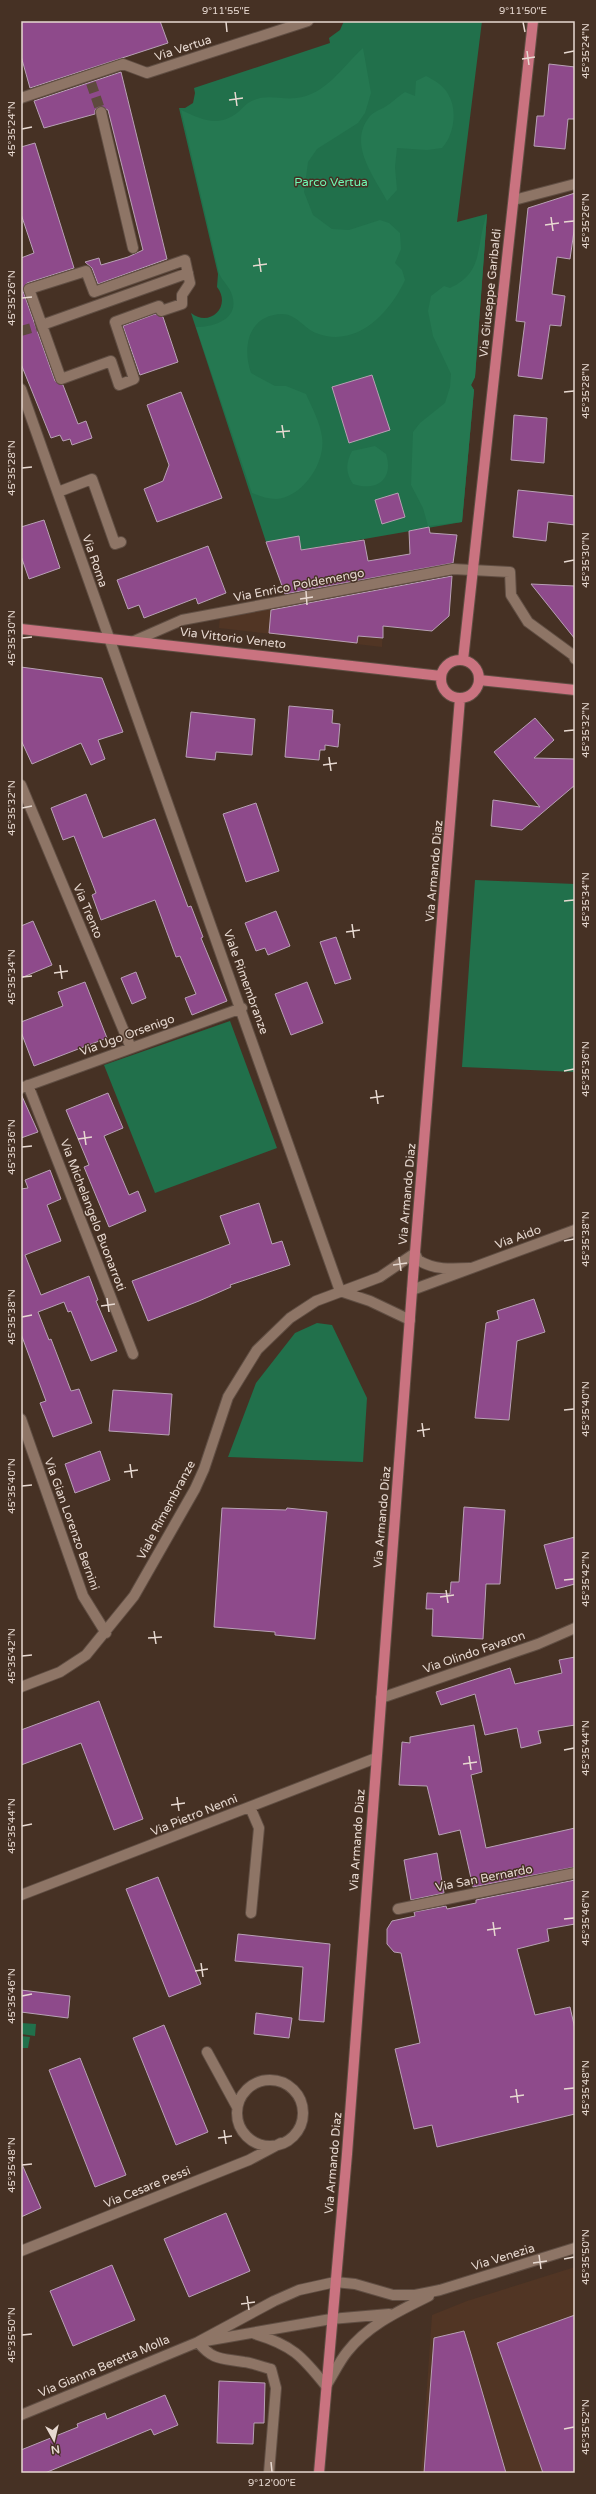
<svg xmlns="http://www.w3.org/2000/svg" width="596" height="2494" font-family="'Varela Round',sans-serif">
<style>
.built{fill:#513524}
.green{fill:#21704b}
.forest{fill:#257851}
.building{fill:#8e4a8b;stroke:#b8a1b5}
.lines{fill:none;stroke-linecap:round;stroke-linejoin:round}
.minor-tunnel{stroke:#5e4a3e;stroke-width:10;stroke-dasharray:10 5;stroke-linecap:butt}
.minor-casing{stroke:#604e43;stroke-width:12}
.major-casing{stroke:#604e43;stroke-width:12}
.minor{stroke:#8e7566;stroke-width:10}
.major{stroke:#ca7380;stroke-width:10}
.ticks{fill:none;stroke:#e7d9d1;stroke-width:1.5}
.labels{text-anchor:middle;stroke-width:3;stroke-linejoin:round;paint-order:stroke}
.street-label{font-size:12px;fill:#e7d9d1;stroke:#463124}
.park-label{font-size:12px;fill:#6ff9b4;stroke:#463124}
.neatline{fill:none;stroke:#e7d9d1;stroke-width:1.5}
.ticks-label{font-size:10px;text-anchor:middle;fill:#e7d9d1}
</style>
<rect width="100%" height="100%" fill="#463124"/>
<path class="built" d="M385,584l-3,63 -163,-19 1,-12z
M575,2267v206h-154l11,-158 35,-14z"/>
<path class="green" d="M344,21h138l-25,201 30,-8 -12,163 -4,8 3,5 -12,132 -161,28 -2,-13 -33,5 -75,-229c19,15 41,-7 26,-26l1,-13 -39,-166h6l8,-5 2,-10 -1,-5 136,-45 -1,-5 11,-8z
M475,880l100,4v188l-113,-5z
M230,1021l47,127 -122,45 -51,-128z
M317,1323l15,2 35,73 -4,64 -135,-5 28,-74 39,-50z
M21,2023l15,1 -1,12 -14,-2z
M21,2036l9,1 -2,11h-7z"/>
<path class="forest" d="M363,48l8,45 -6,20 -7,10 -41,26 -9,13 -4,30 9,23 19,14 17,1 31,-10 9,3 11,10 1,16 -6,14 7,7 3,10c-15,33 -49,69 -89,53 -12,-5 -20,-19 -34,-19 -34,1 -40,33 -31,59l24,13h11l20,8c6,14 14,28 16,43 4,25 -19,60 -46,62 -8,0 -16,-3 -24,-6l-56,-166c18,0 44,-8 36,-32 -2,-8 -10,-14 -13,-22l-38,-163c20,9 36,18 56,3 6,-5 9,-10 17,-13 14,-6 28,0 42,-2 30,-3 47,-32 67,-50z
M426,76c8,4 18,10 22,18 10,16 6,41 -6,54l-15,2 -30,-2 -2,19 2,23 -10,11c-13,-25 -40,-57 -17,-85 5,-5 10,-6 15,-9 7,-4 13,-11 20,-15l10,4 1,-15z
M487,214l-12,163 -4,8 3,5 -12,132 -34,4 -5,-18 -12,-23 2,-53 7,-9 25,-20 5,-16 1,-13 -18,-38 -5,-25 3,-15 13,-10 6,2c35,-16 25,-42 37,-74z
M375,446l11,8c8,25 -9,38 -33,30 -8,-12 -7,-21 -1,-33z"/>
<path class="building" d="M21,21h139l8,22 -138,45 -9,-32z
M549,64l26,3v52h-7l-3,30 -31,-3 3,-30h7z
M121,72l46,187 -69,25 -6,-16 -7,-6 14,-4 2,7 27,-8 15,-7 -35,-140 -9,-4 -4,4v4l-51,14 -10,-27z
M35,143l39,125 -47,15 -4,8 32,90 8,4 15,39 8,-3 6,17 -20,7 -2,-6 -7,2 -3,-6 -9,3 -30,-74v-106l13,-5 -13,-39v-67z
M575,193v31l-5,35 -13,-2 -5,37 13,2 -4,30 -11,-1 -8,54 -24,-3 7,-54 -9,-1 12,-113z
M155,314l8,3 15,45 -38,13 -17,-49z
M372,375l18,55 -41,13 -17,-56z
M181,392l41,106 -65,24 -13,-33 19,-8 6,-16 -22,-60z
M514,415l33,3 -3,45 -33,-3z
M518,490l57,6v29l-27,-3 -2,19 -33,-4z
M398,493l7,24 -23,7 -7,-24z
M44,520l16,48 -31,11 -8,-23v-29z
M429,527l1,6 27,2 -4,28 -168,31 -19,-52 33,-6 2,14 63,-10 4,21 42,-7 -1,-23z
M208,546l18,47 -28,11 -2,-6 -52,20 -5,-13 -11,4 -11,-29z
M452,576l-3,40 -17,15 -49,-5v12l-25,-2 -1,7 -88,-10 2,-23z
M531,584l44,2v53z
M21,667l81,11 21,54 -25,8 7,19 -14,6 -10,-22 -49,21 -11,-24z
M289,706l44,4 -1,13 8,1 -2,23 -13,-2v5h-5l-1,10 -34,-3z
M191,712l64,7 -3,36 -36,-3 -1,8 -29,-3z
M535,718l19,22 -20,18 41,1v26l-53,45 -31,-4 2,-26 47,7 -46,-55z
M86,794l17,44 52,-19 33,88 3,-1 12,31 -2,1 26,63 -35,14 -7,-17 11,-4 -16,-38 -4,1 -21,-57 -54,20 -9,-25 4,-2 -22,-57 -11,4 -12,-32z
M256,803l23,68 -33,11 -23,-68z
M276,911l14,35 -22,9 -3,-7 -9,3 -11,-28z
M33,921l19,44 -31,13v-52z
M336,937l15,42 -16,5 -15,-42z
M136,972l10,26 -14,6 -11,-26z
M85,982l22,56 -73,28 -13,-34v-10l42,-16 -5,-14z
M307,982l16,41 -32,12 -16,-41z
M108,1093l15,35 -19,8 25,59 9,-4 8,20 -37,16 -25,-60 5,-2 -23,-55z
M21,1094l17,38 -17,6z
M50,1170l11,29 -14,6 14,36 -36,14 16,40 48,-19 9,24 -2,1 21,50 -26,10 -20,-50 -3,1 -4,-10 -26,10 11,28 2,-1 20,52 8,-2 13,34 -39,14 -13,-34 6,-2 -25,-67v-145l7,-1 -3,-8z
M259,1203l13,41 10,-3 8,24 -60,20 1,2 -32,14 -51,20 -16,-40 98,-37 -10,-28z
M534,1299l11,33 -28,9 -8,79 -34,-2 11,-95 13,-4 -2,-8z
M113,1390l59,4 -3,41 -60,-4z
M100,1451l10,29 -35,13 -10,-29z
M464,1507l41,3 -5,74h-14l-3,55 -51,-3 1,-27h-7l1,-16 23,1 1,-12h8z
M222,1508l64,2 1,-2 40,4 -12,127 -40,-4v-3l-61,-5z
M575,1537v47l-19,5 -12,-44z
M575,1657v68l-37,6 3,12 -20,5 -4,-20 -32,7 -10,-41 -34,11 -5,-13 74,-24 5,16 47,-11 -3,-13z
M99,1701l44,118 -29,11 -33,-87 -60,22v-35z
M474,1725l8,47 -11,3 15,73 89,-20v39l-102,20 -13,-57 -21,5 -12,-49 -28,-1 3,-43 8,1v-6z
M437,1853l7,40 -33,7 -7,-40z
M158,1877l43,107 -32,13 -43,-108z
M575,1880v44l-28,5 2,12 -32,8 18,66 35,-8 5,22v85l-138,33 -5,-22 -18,4 -19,-80 25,-6 -19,-90 -7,-1 -7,-8v-15l5,-8 23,-5 -1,-4 32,-6 1,3 29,-6v-3z
M238,1934l92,10 -6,78 -25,-2 4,-53 -68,-6z
M21,1990l49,6 -2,22 -47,-6z
M256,2013l36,5 -3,20 -35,-4z
M164,2025l44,107 -32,13 -43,-107z
M80,2058l46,117 -31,12 -46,-117z
M21,2162l20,46 -20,9z
M226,2213l24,58 -61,26 -25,-58z
M112,2265l23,55 -62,26 -23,-55z
M575,2315v158h-32l-46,-130z
M464,2331l7,23 35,119h-82l10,-135z
M219,2381l46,2 -1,40h-10l-1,21 -36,-1z
M165,2395l13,30 -24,10 -3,-6 -106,44h-24v-23l57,-23 -1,-3 28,-11 2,6z"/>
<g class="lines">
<path class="minor-tunnel" d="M91,83l10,29
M21,331l21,-6"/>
<g class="minor-casing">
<path id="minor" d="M21,98l102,-34 24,9 161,-52
M101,112l32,136
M514,200l61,-16
M185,260l5,23 -8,12v9l-21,7 -2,-5 -44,16 19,57 -15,6 -8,-24 -50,18 -32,-90 57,-18 8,21z
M42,325l146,-52
M21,389c107,300 215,600 319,902
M58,492l34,-13 23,65 6,-2
M134,641l48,-21 271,-51 57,3 1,23 17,27 45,33 2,4
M21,785l110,263
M28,1085l105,269
M21,1088l221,-80
M412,1290l163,-60
M340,1291l30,10 40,19
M21,1419l62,177 23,37
M21,1687l39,-15 26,-17 48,-59 61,-107 9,-20 24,-72 29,-47 33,-32 26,-17 64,-24 35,-24 3,7c16,10 33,9 52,8
M381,1698l157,-54 37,-16
M250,1807l9,21 -8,85
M21,1895l355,-137
M398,1909l177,-36
M207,2052l30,55
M237 2113a33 33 0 1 1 66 0a33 33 0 1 1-66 0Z
M21,2251l228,-91 32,-17
M255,2334c37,11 47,22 71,52 7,-11 13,-24 21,-34 21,-27 52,-41 82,-56
M205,2341l126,-22 58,-5
M198,2342c15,19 24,16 46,20 9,1 18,5 27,7l5,19 -7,85
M21,2415l177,-73 76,-41 25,-11 36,-8 20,2 38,11h22l25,-5 135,-42"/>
</g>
<g class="major-casing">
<path id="major" d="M21,629l420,47
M463,660l70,-639
M441 679a19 19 0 1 1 38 0a19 19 0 1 1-38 0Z
M479,680l96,10
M319,2473l28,-319 66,-877 47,-579"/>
</g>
<use href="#minor" class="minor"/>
<use href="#major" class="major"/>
</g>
<path class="ticks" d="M226,22l1,10M523,22l2,10M527,51l2,14M564,53l10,-2M522,59l13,-2M235,92l2,14M229,100l14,-2M22,129l10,-2M551,217l2,14M564,222l10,-1M545,225l14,-2M259,258l2,14M253,266l14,-2M22,298l10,-1M564,392l10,-1M282,425l2,13M276,432l14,-1M22,468l10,-1M564,562l10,-2M306,591l1,14M300,599l13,-2M22,638l10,-1M564,731l10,-1M329,757l2,14M323,765l14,-2M22,808l10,-2M564,901l10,-1M352,924l2,14M346,932l14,-2M60,965l2,14M54,973l14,-2M22,977l10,-1M564,1071l10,-2M376,1090l2,14M370,1098l14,-2M84,1131l2,14M78,1139l14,-2M22,1147l10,-1M564,1241l10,-2M399,1257l2,14M393,1265l14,-2M107,1298l2,14M101,1306l14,-2M22,1317l10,-2M564,1410l10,-1M422,1423l2,14M417,1431l13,-2M130,1464l2,14M124,1472l14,-2M22,1486l10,-1M564,1580l10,-1M446,1590l2,13M440,1597l14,-2M154,1631l2,13M148,1638l14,-1M22,1656l10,-1M564,1750l10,-2M469,1756l2,14M463,1764l14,-2M177,1797l2,14M171,1805l14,-2M22,1826l10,-2M564,1919l10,-1M493,1922l2,14M487,1930l14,-2M201,1963l2,14M195,1971l13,-2M22,1996l10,-2M516,2089l2,14M564,2089l10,-1M510,2097l14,-2M224,2130l2,14M218,2138l14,-2M22,2165l10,-1M539,2255l2,14M564,2259l10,-2M533,2263l14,-2M247,2296l2,14M241,2304l14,-2M22,2335l10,-1M564,2429l10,-2M271,2462l1,10"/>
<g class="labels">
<g class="street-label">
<text transform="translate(183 48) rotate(-18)" y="4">Via Vertua</text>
<text transform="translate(490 293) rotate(-84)" y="4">Via Giuseppe Garibaldi</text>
<text transform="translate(95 561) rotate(71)" y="4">Via Roma</text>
<text transform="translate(299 585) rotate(-11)" y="4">Via Enrico Poldemengo</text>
<text transform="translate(233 638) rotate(7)" y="4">Via Vittorio Veneto</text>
<text transform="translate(434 871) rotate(-85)" y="4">Via Armando Diaz</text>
<text transform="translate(88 911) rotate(67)" y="4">Via Trento</text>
<text transform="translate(246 982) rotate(70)" y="4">Viale Rimembranze</text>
<text transform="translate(127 1035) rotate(-20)" y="4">Via Ugo Orsenigo</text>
<text transform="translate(407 1194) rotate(-85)" y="4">Via Armando Diaz</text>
<text transform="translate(93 1215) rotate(69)" y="4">Via Michelangelo Buonarroti</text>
<text transform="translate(518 1237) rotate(-20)" y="4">Via Aido</text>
<text transform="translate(166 1510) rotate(-62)" y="4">Viale Rimembranze</text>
<text transform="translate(382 1517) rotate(-85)" y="4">Via Armando Diaz</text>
<text transform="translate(72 1524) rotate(70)" y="4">Via Gian Lorenzo Bernini</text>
<text transform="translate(474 1652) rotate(-19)" y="4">Via Olindo Favaron</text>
<text transform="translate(194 1815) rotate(-22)" y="4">Via Pietro Nenni</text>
<text transform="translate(357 1840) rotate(-86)" y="4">Via Armando Diaz</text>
<text transform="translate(484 1878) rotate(-11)" y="4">Via San Bernardo</text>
<text transform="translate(333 2163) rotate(-85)" y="4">Via Armando Diaz</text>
<text transform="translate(147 2187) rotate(-22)" y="4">Via Cesare Pessi</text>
<text transform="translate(503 2257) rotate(-17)" y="4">Via Venezia</text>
<text transform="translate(104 2366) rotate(-23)" y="4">Via Gianna Beretta Molla</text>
</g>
<g class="park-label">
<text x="331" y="186">Parco Vertua</text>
</g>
</g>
<rect width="596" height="2494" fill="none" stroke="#463124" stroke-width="44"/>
<g transform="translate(54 2440) rotate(172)" stroke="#463124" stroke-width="3" paint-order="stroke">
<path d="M0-3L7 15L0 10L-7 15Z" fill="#e7d9d1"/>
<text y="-6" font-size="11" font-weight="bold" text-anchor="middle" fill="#e7d9d1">N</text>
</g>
<rect x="22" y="22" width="552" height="2450" class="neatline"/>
<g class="ticks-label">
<text x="226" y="14">9°11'55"E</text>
<text x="523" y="14">9°11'50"E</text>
<text transform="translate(585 51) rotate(-90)" y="4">45°35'24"N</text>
<text transform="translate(11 129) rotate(-90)" y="4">45°35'24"N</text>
<text transform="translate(585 221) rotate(-90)" y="4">45°35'26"N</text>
<text transform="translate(11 298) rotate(-90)" y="4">45°35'26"N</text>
<text transform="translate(585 391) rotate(-90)" y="4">45°35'28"N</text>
<text transform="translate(11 468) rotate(-90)" y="4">45°35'28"N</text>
<text transform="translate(585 560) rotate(-90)" y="4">45°35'30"N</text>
<text transform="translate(11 638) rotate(-90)" y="4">45°35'30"N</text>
<text transform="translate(585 730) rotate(-90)" y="4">45°35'32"N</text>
<text transform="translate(11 808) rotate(-90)" y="4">45°35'32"N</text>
<text transform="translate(585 900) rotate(-90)" y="4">45°35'34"N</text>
<text transform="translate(11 977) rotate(-90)" y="4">45°35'34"N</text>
<text transform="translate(585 1069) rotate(-90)" y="4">45°35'36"N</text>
<text transform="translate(11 1147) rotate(-90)" y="4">45°35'36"N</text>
<text transform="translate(585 1239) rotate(-90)" y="4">45°35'38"N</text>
<text transform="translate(11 1317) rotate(-90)" y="4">45°35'38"N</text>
<text transform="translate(585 1409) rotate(-90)" y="4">45°35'40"N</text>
<text transform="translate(11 1486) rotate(-90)" y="4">45°35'40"N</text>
<text transform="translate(585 1579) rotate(-90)" y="4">45°35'42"N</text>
<text transform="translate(11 1656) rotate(-90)" y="4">45°35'42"N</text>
<text transform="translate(585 1748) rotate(-90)" y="4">45°35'44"N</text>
<text transform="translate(11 1826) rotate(-90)" y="4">45°35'44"N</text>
<text transform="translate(585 1918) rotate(-90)" y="4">45°35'46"N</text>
<text transform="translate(11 1996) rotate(-90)" y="4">45°35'46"N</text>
<text transform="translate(585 2088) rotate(-90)" y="4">45°35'48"N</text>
<text transform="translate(11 2165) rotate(-90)" y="4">45°35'48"N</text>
<text transform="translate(585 2257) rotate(-90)" y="4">45°35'50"N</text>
<text transform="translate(11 2335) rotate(-90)" y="4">45°35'50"N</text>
<text transform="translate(585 2427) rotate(-90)" y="4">45°35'52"N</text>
<text x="272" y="2486">9°12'00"E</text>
</g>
</svg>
